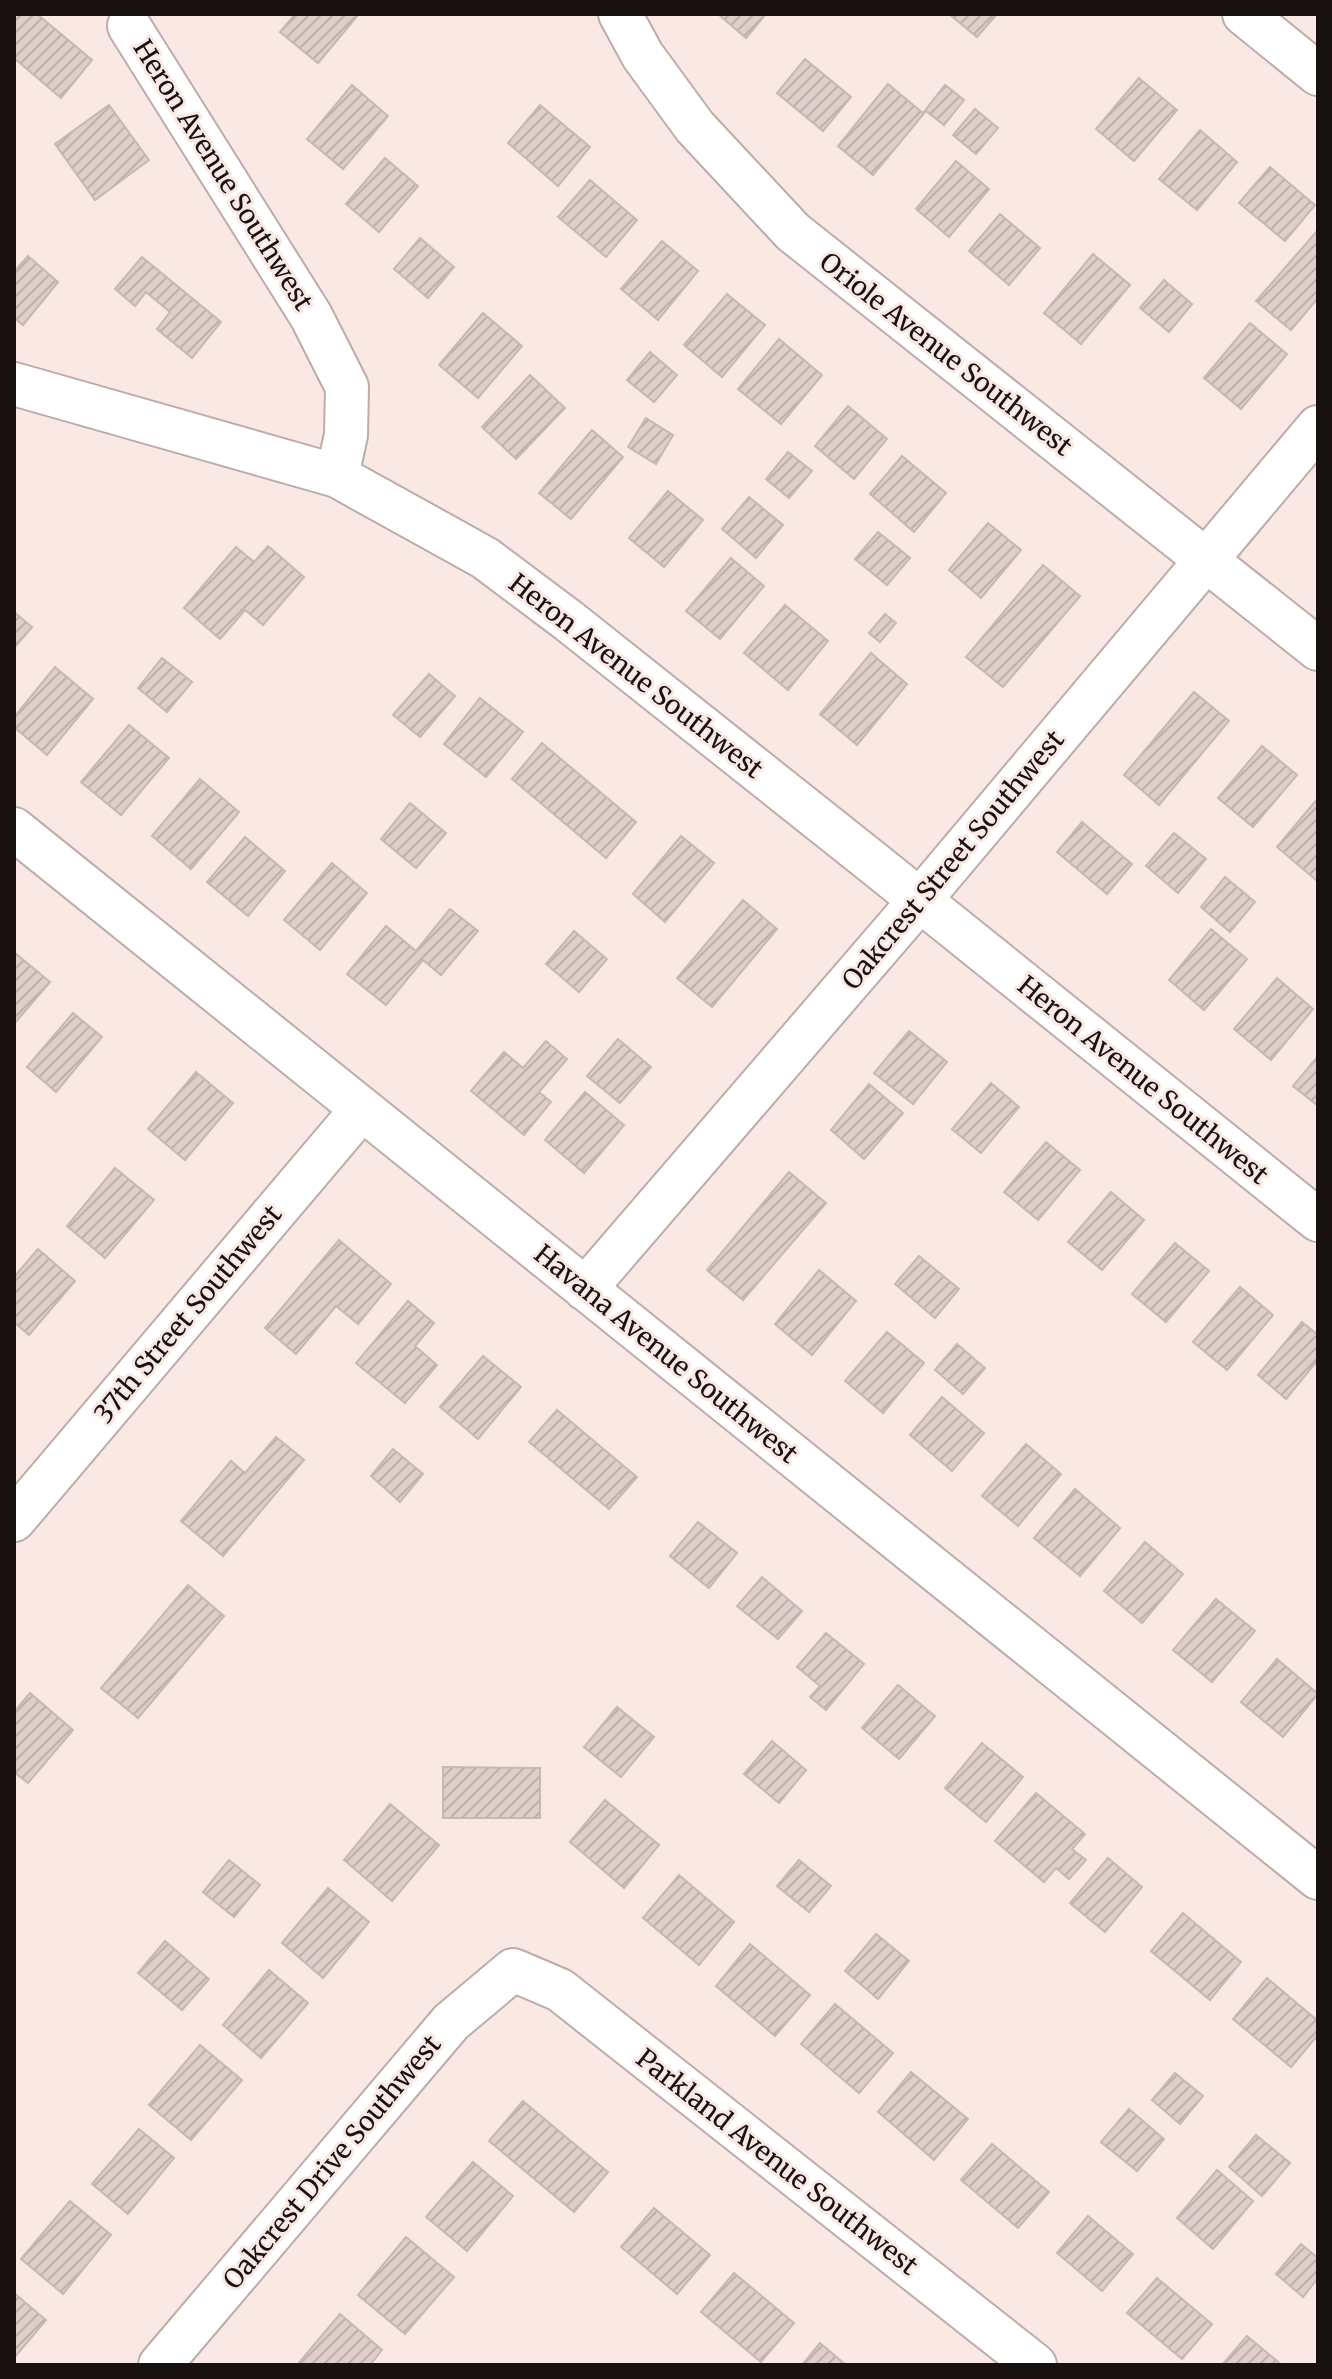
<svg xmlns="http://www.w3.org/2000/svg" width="1332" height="2379" font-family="Merriweather,serif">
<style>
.building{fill:url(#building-hatch);stroke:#c8b7b2;stroke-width:2}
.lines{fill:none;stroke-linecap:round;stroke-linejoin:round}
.minor-casing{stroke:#bdaca7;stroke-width:46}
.minor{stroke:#fff;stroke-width:42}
.labels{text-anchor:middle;stroke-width:6;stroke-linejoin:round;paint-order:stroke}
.street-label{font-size:26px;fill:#171110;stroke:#f9e8e3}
</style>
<defs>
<pattern id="building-hatch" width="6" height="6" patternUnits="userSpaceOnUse" patternTransform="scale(2)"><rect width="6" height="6" fill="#dfcec9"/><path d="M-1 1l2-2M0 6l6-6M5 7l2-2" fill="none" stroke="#bfb0ac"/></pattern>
</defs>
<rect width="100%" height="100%" fill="#f9e8e3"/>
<path class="building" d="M20,14h17l55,46 -31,38 -47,-40v-37z
M295,14h64l-41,49 -38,-31z
M718,14h48l-20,24z
M949,14h48l-20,23z
M805,59l46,38 -28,34 -46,-38z
M1139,78l38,32 -43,51 -38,-32z
M888,84l35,29 22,-28 19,15 -20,25 -18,-14 -53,64 -35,-29z
M352,85l36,31 -45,53 -36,-30z
M109,105l40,55 -54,40 -40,-56z
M540,105l50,42 -32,39 -50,-43z
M975,109l23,19 -22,26 -23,-19z
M1200,130l37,32 -40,48 -38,-31z
M385,158l33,28 -39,46 -33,-28z
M956,161l33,28 -40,48 -33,-28z
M1270,167l45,38 -30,36 -46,-38z
M590,180l47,40 -31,37 -48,-40z
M1000,214l40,34 -31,37 -40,-34z
M1318,230v68l-27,32 -35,-29z
M420,238l34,29 -26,31 -34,-29z
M662,241l36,30 -40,49 -37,-31z
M1093,254l37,31 -49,59 -37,-31z
M28,256l30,26 -35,43 -9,-7v-46z
M142,257l79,65 -29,36 -35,-29 13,-17 -24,-20 -11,14 -20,-17z
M1164,280l28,24 -23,28 -29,-24z
M727,294l38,31 -43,52 -38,-32z
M483,313l39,33 -44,52 -39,-33z
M1250,323l37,31 -46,55 -37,-31z
M779,339l43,36 -41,49 -43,-35z
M650,352l27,23 -23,27 -27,-22z
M530,375l35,33 -49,51 -34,-32z
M848,406l39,33 -33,40 -39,-33z
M646,418l27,17 -17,29 -28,-17z
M592,430l31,27 -52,62 -32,-26z
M788,452l24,19 -23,27 -23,-19z
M902,456l44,37 -32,39 -44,-38z
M668,491l35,29 -39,47 -35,-29z
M749,497l34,28 -27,33 -34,-29z
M988,523l33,27 -40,48 -32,-28z
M878,532l32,26 -23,27 -32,-26z
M268,546l36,31 -41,48 -18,-15 -25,29 -36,-31 52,-61 18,15z
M731,558l33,28 -44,53 -34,-28z
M1043,565l37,31 -77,91 -37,-30z
M785,605l43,36 -40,49 -44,-37z
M14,612l18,15 -18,21z
M885,614l11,9 -16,19 -11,-9z
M871,653l36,31 -50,61 -37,-31z
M162,658l30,24 -25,30 -29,-24z
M55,667l38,32 -46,56 -33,-28v-10z
M429,674l26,22 -35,41 -27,-22z
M1194,692l35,29 -70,84 -35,-30z
M480,698l43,34 -37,45 -42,-33z
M129,725l40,33 -48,57 -40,-33z
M542,743l94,79 -30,36 -94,-79z
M1262,746l35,29 -44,52 -35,-29z
M200,779l39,33 -48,57 -39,-33z
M1318,798v82l-1,1 -40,-34z
M410,803l36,30 -30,35 -35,-29z
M1082,822l50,42 -25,30 -50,-42z
M1174,833l32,26 -28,34 -32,-27z
M681,836l33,27 -49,59 -32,-28z
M245,837l40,34 -37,45 -41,-34z
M332,863l35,30 -47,57 -36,-30z
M1225,877l30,25 -25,30 -29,-25z
M743,900l34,29 -65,78 -35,-29z
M450,909l28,22 -37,44 -18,-15 -37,45 -39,-31 39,-48 30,25z
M1211,929l36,30 -43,51 -35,-30z
M574,931l33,28 -28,33 -33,-28z
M14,952l36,30 -36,42z
M1277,978l36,31 -42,51 -37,-31z
M73,1013l29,24 -46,55 -29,-25z
M909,1031l38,31 -34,42 -39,-31z
M618,1039l33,28 -31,36 -33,-27z
M546,1041l21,18 -28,33 12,10 -27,33 -53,-44 33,-39 19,16z
M1318,1056v50l-25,-20z
M196,1072l37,31 -48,57 -37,-31z
M991,1083l28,24 -38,46 -29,-24z
M869,1084l34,29 -39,46 -33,-29z
M585,1092l39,33 -40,48 -39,-33z
M1046,1142l34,28 -42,50 -34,-28z
M115,1168l39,32 -49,58 -38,-32z
M789,1172l37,31 -83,97 -36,-30z
M1111,1192l33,28 -42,50 -34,-28z
M339,1240l52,44 -33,40 -22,-18 -40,48 -31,-26z
M1175,1243l34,28 -43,51 -34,-28z
M38,1249l37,32 -46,54 -15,-13v-45z
M919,1256l40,33 -24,29 -40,-34z
M819,1270l37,31 -44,54 -37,-31z
M1240,1287l33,28 -46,55 -34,-28z
M408,1301l26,22 -19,23 22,19 -32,38 -49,-40z
M1302,1322l16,13v25l-32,39 -28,-24z
M887,1332l37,31 -41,50 -38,-32z
M957,1344l28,24 -22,26 -28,-24z
M483,1356l38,31 -43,52 -38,-32z
M942,1397l42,36 -32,38 -42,-36z
M557,1410l80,67 -28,32 -80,-67z
M276,1437l28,23 -81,96 -42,-35 50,-60 14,12z
M1026,1444l35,30 -43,52 -36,-30z
M393,1449l30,25 -23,28 -29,-26z
M1075,1489l45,39 -40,48 -46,-38z
M698,1522l39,31 -28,35 -39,-32z
M1145,1542l38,32 -41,49 -38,-32z
M762,1577l40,34 -24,28 -41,-33z
M188,1585l36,31 -86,102 -37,-30z
M1216,1599l39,32 -43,51 -39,-32z
M826,1633l38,31 -38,46 -16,-13 10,-11 -23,-19z
M1277,1659l41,35 -35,43 -42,-35z
M898,1685l37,31 -36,43 -37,-31z
M30,1693l43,37 -45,53 -14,-11v-60z
M617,1707l37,30 -33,40 -37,-30z
M772,1741l34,29 -27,33 -35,-29z
M982,1743l41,34 -37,45 -41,-34z
M443,1767l97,1v50h-97z
M1036,1793l49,41 -13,15 14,11 -17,19 -13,-11 -12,14 -49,-41z
M605,1800l54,45 -35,43 -54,-46z
M390,1804l49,41 -47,56 -48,-41z
M1108,1858l34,29 -37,45 -35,-29z
M229,1860l31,25 -26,32 -31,-25z
M799,1860l32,26 -22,26 -32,-26z
M679,1875l55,47 -35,43 -56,-47z
M328,1888l41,34 -46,56 -41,-35z
M1183,1913l58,49 -31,38 -59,-49z
M876,1934l33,27 -31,38 -33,-28z
M165,1941l44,38 -27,31 -44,-37z
M750,1944l60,51 -35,41 -59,-50z
M269,1970l39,33 -47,55 -38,-33z
M1267,1978l51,43v14l-27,32 -58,-48z
M835,2004l58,49 -34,40 -58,-49z
M200,2045l42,35 -51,60 -42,-35z
M911,2072l57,47 -34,41 -56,-48z
M1175,2073l28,23 -23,28 -28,-24z
M523,2101l85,71 -34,40 -85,-71z
M1129,2109l35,30 -27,32 -36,-29z
M139,2129l35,29 -46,56 -36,-30z
M1256,2135l34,28 -28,33 -33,-29z
M992,2144l57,48 -31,36 -57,-48z
M473,2162l40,34 -46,55 -41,-34z
M1217,2170l36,31 -40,48 -36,-31z
M70,2201l41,34 -48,59 -42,-35z
M654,2208l56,47 -33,39 -56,-47z
M1088,2216l45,38 -31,37 -45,-38z
M406,2237l48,40 -49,57 -47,-39z
M1301,2244l17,14v20l-15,19 -27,-23z
M734,2273l60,50 -33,39 -60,-50z
M1157,2278l55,46 -30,35 -55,-46z
M14,2293l32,27 -32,38z
M340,2314l42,36 -12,15h-73z
M1247,2336l35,29h-60z
M820,2343l26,22h-44z"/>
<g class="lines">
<g class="minor-casing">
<path id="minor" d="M620,14l23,42 52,71 98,105 525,417
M1244,14l74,60
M129,26l182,290 36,71 -1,48 -9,41
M14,384l323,92 148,82 84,63 307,244 442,355
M14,829l1304,1049
M585,1289l335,-389 398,-473
M14,1520l348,-411
M160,2365l291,-343 62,-52 47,20 475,375"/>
</g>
<use href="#minor" class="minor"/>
</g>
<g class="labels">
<g class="street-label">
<text transform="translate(223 175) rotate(58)" y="9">Heron Avenue Southwest</text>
<text transform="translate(946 354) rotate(38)" y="9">Oriole Avenue Southwest</text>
<text transform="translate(636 676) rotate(38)" y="9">Heron Avenue Southwest</text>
<text transform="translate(953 860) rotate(-50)" y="9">Oakcrest Street Southwest</text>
<text transform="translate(1143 1080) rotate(39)" y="9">Heron Avenue Southwest</text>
<text transform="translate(188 1314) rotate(-50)" y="9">37th Street Southwest</text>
<text transform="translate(666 1354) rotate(39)" y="9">Havana Avenue Southwest</text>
<text transform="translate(332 2162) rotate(-50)" y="9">Oakcrest Drive Southwest</text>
<text transform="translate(777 2162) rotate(38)" y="9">Parkland Avenue Southwest</text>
</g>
</g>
<rect width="1332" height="2379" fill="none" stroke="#171110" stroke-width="32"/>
</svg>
